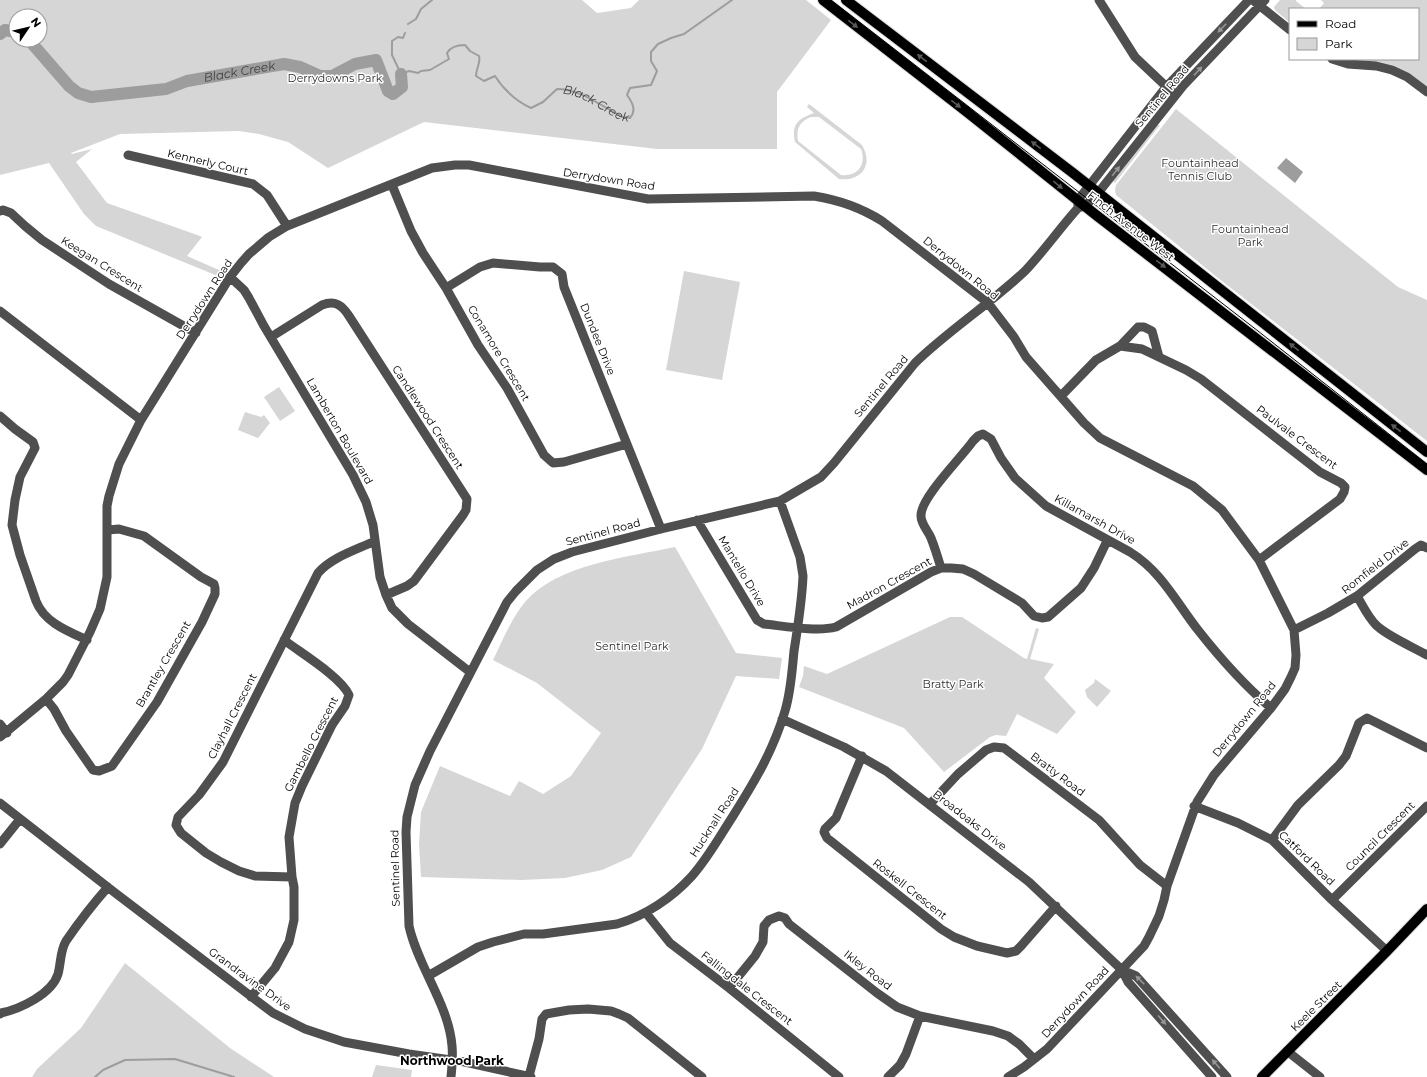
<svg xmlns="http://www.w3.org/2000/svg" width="1427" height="1077" font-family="Montserrat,sans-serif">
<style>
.green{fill:#d6d6d6;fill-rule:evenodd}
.water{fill:#9d9d9d}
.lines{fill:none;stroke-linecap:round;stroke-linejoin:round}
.stream{stroke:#9d9d9d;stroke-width:2}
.river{stroke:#9d9d9d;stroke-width:12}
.major-casing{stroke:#dbdbdb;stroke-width:12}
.minor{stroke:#4f4f4f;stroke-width:9}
.major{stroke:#000;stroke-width:10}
.tram{stroke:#000;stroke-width:1}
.oneway{fill:#595959}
.oneway2{fill:#959595}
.labels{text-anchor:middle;stroke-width:3;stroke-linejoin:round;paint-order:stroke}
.park-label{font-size:11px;fill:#2d2d2d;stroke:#fff}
.street-label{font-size:11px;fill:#000;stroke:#fff}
.water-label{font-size:12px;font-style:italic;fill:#3e3e3e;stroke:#fff}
.neighbourhood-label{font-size:12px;font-weight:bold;fill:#000;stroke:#fff}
</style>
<rect width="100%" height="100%" fill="#fff"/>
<path class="green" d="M0,0h582l15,13 34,-5 8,-8h167l25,20 -54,72v57h-120l-233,-27 -96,46 -40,-26 -29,-8 -20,-3 -119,3 -49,19 1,1 20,-5 -16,13 31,41 93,33 2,1 -15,19 41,18 -3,5 -129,-53 -12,-12 -35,-51 -49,12zM16,16h24v24h-24z
M1280,0h16v1l10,8h-16v14l-15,-13 -1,-3z
M1321,0h106v88l-71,-26 -10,-3h72v-50h-99l5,-6z
M809,104l53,41c12,20 -1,37 -23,34l-44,-37c-4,-18 3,-23 19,-29l-7,-6zM811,117h8l42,32c6,16 -4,28 -20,26l-43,-34c-2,-12 1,-19 13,-24z
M1176,109l222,178 29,13v141l-209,-163 -102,-83 -1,-5 1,-5z
M1157,125h3l-45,58 -2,-2z
M684,271l56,11 -18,98 -56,-10z
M279,387l16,24 -15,10 -16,-24z
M245,412l16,5 3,-2 6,8 -12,15 -20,-8z
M675,547l61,106 46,5 -3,21 -43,-3 -34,73 -71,108 -29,13 -37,8 -44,2 -100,-3 -2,-33 2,-32 19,-46 70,30 9,-15 24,13 28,-18 30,-43 -64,-50 -44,-23c10,-20 18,-41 32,-58 32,-38 104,-45 150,-55z
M950,617h12l62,41 3,1 9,-31 3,1 -9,30 24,5 -10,14 32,34 -19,22 -40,-20 -11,22 -10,-1 -6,2 -46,35 -40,-44 -105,-41 4,-11 1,-10 23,8z
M1095,679l16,12 -14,16 -10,-10 -2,-7 9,-7z
M125,963l105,85 44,29h-242l5,-8 44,-41z
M376,1065l36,5 -1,7h-39z"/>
<path class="water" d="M1286,158l17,14 -8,11 -18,-15z"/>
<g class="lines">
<g class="stream">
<path d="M408,24l8,-5 5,-10 11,-9"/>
<path id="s1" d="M405,33l-2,5 -5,-1 -6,4v14l9,19 8,-3 9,2 3,-2 9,-1 19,-11 -2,-6c4,-7 11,-8 18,-8l5,6 9,5c2,7 -3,12 -3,20l8,5 11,-5c9,14 21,25 36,32l12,-6 14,-13c24,0 45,18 66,28l7,1c7,-8 2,-16 -3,-23l3,-7 21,-3 6,-14 -6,-10v-9l7,-8 13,-6 13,-4 48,-34"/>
<path d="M95,1077l8,-7 22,-10 50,-1 59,18"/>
</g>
<g class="river">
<path d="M0,34l5,-4 11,2"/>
<path id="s2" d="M29,40l40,46 9,7 13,4 75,-8 21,-8 97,-17 16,3 20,9h12l23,-12 21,-4 12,31 5,3 9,-7 -1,-13"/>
</g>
<g class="major-casing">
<path id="major" d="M823,0l144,112 129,103 331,255
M846,0l227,173 354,279
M1262,1077l125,-126 40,-42"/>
</g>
<path class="minor" d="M1099,0l36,57 36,34
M1255,2l35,28
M1332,59l16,5 28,2 16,4 15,7 20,15
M128,155l125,29 14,11 20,31
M392,185l19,46 12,22 23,35 32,57 29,43 37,67 9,8 11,-1 63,-18
M1078,206v-6l88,-113 83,-87
M0,211l3,-1 8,3 14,13 17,14 67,44 87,49
M230,277l14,13 5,8 15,28 89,149 13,27 7,23 7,52 6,18 6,13 16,16 62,48
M446,288l34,-21 13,-4 47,4h13l9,7 2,13 97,242
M0,311l141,109
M271,337l51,-32c13,-5 20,0 27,11l118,183 -1,11 -3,5 -49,66 -7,5 -21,9
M1120,346l22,3 44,21 15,9 119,93 21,11 4,4 -1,5 -4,7 -81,61
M1061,396l35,-36 24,-14 18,-19h6l8,4 7,26
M0,416l15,13 18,13 2,6 -15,29 -5,23 -3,25 8,30 16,46c8,21 31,30 51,39
M697,520l60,100 7,4c20,2 53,8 72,3l95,-55 10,-4h10l12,1 11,5 48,29 12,13 8,2 6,-1 33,-29 13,-20 13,-27
M941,568c-3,-10 -6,-20 -10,-30 -3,-7 -10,-14 -10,-22 -1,-18 41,-59 52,-75l5,-5 5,-2 8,5 10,19 14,20 31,28 84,46c32,20 46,50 68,78 22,28 46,55 73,78
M1357,596c6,10 11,21 19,29 11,11 37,22 51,30
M1294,630l34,-17 29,-17 58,-47 6,-4 6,3
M46,699l8,10 12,22 27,39 6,1 13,-5 45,-64 45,-80 13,-28v-6l-1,-4 -13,-7 -57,-41 -25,-7 -11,1
M782,719l62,28 42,24 143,111 93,88 14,6 91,101
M0,724l7,9
M0,737l46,-38 17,-17 5,-7 22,-43 10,-23 7,-32v-71l2,-10 10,-32 22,-44 89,-143 11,-14 8,-9 20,-17 18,-11 145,-58 23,-3h14l179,34 166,-3c25,4 46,11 68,25l106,82 26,34 12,20 58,66 16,15 93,48 29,24 37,50 35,70 2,25 -1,13 -4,9 -6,12 -14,19 -57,67 -17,27 -30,84 -3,14 -5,16 -10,21 -5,9 -97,103 -23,18 -16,10
M862,756l-26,62 -11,11 -1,3 3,6 114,91 13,8 23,9 30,7 9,-2 5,-5 35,-40
M0,803l114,89 159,121 32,16 39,13 65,12 56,8 66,15
M930,804l28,-30 28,-24 8,-3 10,1 95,72 41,45 27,21
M1194,806l44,17 34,17 60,60 55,51
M1272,840l26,-35 41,-40 7,-9 13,-33 8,-5 60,30
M0,844l20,-25
M292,877l-37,-1 -16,-5 -18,-9 -15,-9 -25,-20 -5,-8 2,-8 21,-22 24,-33 95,-189c14,-16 38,-23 57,-32
M1332,900l95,-94
M646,913l24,30 59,45 110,89
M1122,970l6,12 84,95
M428,976l50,-29 15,-5 31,-8h19l74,-10c28,-8 55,-26 75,-48 16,-18 28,-40 41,-60 22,-35 40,-65 52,-105 6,-20 7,-40 9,-60 4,-25 8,-50 9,-75l-3,-19 -20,-56
M729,988l26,-32 8,-14 1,-16 5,-6 10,-4 6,2 4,6 88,69 20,14 23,9 73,15 15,5 11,8 15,15
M251,997l24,-29 14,-26 5,-22v-33l-2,-10 -3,-40 6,-34 7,-17 30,-61 13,-19 4,-11c-8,-18 -48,-42 -65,-55
M0,1014l1,-1c19,-4 51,-19 57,-39 3,-11 2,-23 8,-33 13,-19 27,-37 42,-54
M1287,1051l33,26
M529,1076l10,-37 3,-20 4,-5 23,-4 19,-1 23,2 8,3 9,4 74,59
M451,1077c1,-10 2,-21 1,-31 -3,-41 -34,-79 -43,-120l-3,-94 1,-15 8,-32 15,-34 77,-149 9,-11 21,-21 17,-11 18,-7 89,-23 119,-28 41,-24 13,-14 81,-100c34,-33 75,-59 110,-92 19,-20 35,-43 53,-63l7,-2 13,-13 85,-107 82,-86
M888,1077l12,-12 6,-11 14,-38"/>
<use href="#major" class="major"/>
<path class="tram" d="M831,0l427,331 169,133"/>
</g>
<defs><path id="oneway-solid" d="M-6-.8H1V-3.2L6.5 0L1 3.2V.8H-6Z"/></defs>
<g class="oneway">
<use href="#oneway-solid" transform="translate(853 24) rotate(38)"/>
<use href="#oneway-solid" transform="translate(922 58) rotate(-143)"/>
<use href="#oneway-solid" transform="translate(956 104) rotate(38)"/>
<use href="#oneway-solid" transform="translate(1036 145) rotate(-143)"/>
<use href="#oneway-solid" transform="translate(1058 185) rotate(39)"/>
<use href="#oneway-solid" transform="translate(1161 264) rotate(38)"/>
<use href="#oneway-solid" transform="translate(1294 347) rotate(-142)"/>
<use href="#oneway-solid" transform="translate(1396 428) rotate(-142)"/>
</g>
<g class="oneway2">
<use href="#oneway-solid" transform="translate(1222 28) rotate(134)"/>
<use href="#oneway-solid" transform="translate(1198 71) rotate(-47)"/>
<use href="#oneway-solid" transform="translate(1116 171) rotate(-51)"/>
<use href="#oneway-solid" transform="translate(1140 980) rotate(-135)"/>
<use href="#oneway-solid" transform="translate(1162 1020) rotate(49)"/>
<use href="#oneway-solid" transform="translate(1216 1064) rotate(-131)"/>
</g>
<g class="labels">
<g class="park-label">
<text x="335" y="82">Derrydowns Park</text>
<text x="1200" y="167">Fountainhead<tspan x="1200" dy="13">Tennis Club</tspan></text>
<text x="1250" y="233">Fountainhead<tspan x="1250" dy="13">Park</tspan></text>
<text x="632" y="650">Sentinel Park</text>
<text x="953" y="688">Bratty Park</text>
</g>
<g class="street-label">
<text transform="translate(1162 96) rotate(-50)" y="4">Sentinel Road</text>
<text transform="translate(208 162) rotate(13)" y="4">Kennerly Court</text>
<text transform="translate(609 179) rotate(9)" y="4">Derrydown Road</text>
<text transform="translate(1131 226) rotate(38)" y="4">Finch Avenue West</text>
<text transform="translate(102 264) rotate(32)" y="4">Keegan Crescent</text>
<text transform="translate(961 268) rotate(39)" y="4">Derrydown Road</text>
<text transform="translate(204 299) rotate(-57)" y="4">Derrydown Road</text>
<text transform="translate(598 339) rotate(68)" y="4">Dundee Drive</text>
<text transform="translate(499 353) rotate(59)" y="4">Conamore Crescent</text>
<text transform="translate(881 386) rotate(-50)" y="4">Sentinel Road</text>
<text transform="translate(428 417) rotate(57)" y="4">Candlewood Crescent</text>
<text transform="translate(340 431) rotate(60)" y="4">Lamberton Boulevard</text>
<text transform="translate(1297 437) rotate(37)" y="4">Paulvale Crescent</text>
<text transform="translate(1095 519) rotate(29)" y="4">Killamarsh Drive</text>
<text transform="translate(603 532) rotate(-15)" y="4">Sentinel Road</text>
<text transform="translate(1375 566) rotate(-38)" y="4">Romfield Drive</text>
<text transform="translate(742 571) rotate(59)" y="4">Mantello Drive</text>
<text transform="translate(889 583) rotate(-29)" y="4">Madron Crescent</text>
<text transform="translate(163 664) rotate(-60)" y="4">Brantley Crescent</text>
<text transform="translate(232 716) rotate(-63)" y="4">Clayhall Crescent</text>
<text transform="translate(1244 719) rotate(-51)" y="4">Derrydown Road</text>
<text transform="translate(311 744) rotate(-63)" y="4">Gambello Crescent</text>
<text transform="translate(1058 774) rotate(37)" y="4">Bratty Road</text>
<text transform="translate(970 820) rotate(38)" y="4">Broadoaks Drive</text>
<text transform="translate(714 822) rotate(-57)" y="4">Hucknall Road</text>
<text transform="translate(1380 836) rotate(-45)" y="4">Council Crescent</text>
<text transform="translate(1307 858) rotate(44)" y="4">Catford Road</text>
<text transform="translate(395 868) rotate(-91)" y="4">Sentinel Road</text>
<text transform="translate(910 889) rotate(38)" y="4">Roskell Crescent</text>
<text transform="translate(868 970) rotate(38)" y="4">Ikley Road</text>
<text transform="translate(250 979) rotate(36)" y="4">Grandravine Drive</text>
<text transform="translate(747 988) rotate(38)" y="4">Fallingdale Crescent</text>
<text transform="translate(1075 1002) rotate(-47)" y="4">Derrydown Road</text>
<text transform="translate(1316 1006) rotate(-45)" y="4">Keele Street</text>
</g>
<g class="water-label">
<text dy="4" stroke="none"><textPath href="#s2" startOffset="237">Black Creek</textPath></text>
<text dy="4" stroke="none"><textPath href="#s1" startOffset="316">Black Creek</textPath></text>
</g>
<g class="neighbourhood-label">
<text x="452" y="1065">Northwood Park</text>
</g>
</g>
<rect x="1289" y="8" width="130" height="52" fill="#ffffff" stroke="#999999"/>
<rect x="1297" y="21" width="20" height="6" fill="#000000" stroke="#999999"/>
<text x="1325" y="28" font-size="12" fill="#000000">Road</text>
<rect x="1297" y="38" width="20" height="12" fill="#d6d6d6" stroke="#999999"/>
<text x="1325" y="48" font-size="12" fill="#000000">Park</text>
<g transform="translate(28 28) rotate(55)"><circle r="19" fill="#ffffff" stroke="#999999"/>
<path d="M0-3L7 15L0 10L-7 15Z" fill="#000000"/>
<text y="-6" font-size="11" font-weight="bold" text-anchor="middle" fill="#000000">N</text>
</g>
</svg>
